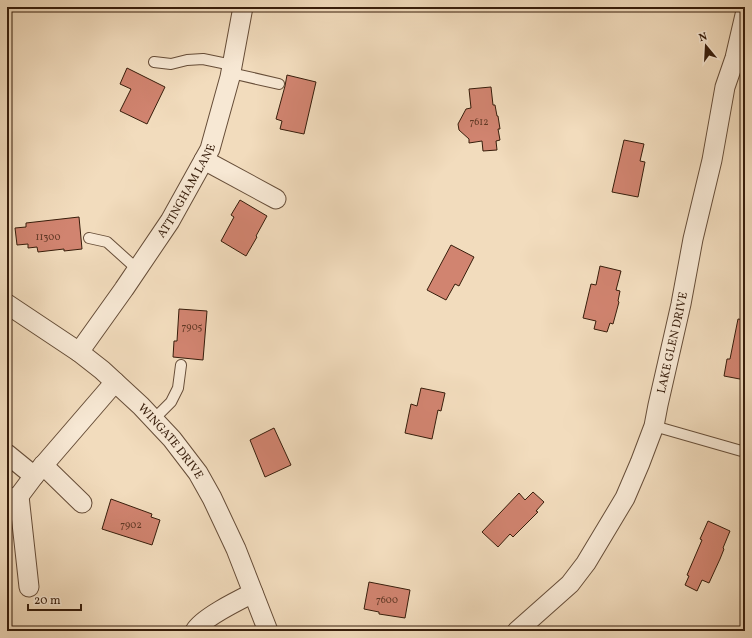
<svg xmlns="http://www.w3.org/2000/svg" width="752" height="638" font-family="Vollkorn,serif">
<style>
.building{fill:#d18470;stroke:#371d0b}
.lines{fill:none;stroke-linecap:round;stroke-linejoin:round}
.service-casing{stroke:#664d38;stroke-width:12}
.minor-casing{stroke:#664d38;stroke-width:21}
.service{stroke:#f7e8d4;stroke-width:10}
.minor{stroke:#f7e8d4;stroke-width:19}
.labels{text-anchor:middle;stroke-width:4;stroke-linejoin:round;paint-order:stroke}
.number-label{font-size:10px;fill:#5e3724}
.street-label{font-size:12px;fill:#371d0b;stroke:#f7e8d4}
</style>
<rect width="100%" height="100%" fill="#f2dcbd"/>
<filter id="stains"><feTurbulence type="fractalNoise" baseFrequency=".005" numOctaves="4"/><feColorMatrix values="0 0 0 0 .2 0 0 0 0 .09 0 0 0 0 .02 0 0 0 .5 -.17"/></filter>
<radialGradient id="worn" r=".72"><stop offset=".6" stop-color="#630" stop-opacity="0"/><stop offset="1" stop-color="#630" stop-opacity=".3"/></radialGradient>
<path class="building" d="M127,68l38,19 -18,37 -27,-13 11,-22 -11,-5z
M287,75l29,7 -12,52 -24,-5 2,-8 -6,-2 9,-33z
M491,87l2,18h2l2,11h1l2,13h-2l2,11 -4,1 1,9 -14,1 -1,-10 -13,2v-4l-10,-9 -1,-6 8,-15 5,-1 -2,-19z
M624,140l20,4 -4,17 5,1 -7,35 -26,-5z
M240,200l27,16 -11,20 1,1 -11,19 -25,-15 13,-24 -3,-2z
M79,217l3,32 -18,2v-2l-26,3 -1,-5 -9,1v-4l-11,1 -2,-17 11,-1v-4z
M451,245l23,12 -15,29 -4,-2 -9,16 -19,-10z
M600,266l21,5 -5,19 4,1 -2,10 1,1 -6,22 -3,-1 -3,9 -13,-3 2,-8 -13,-3 8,-34 5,1z
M179,309l28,2 -4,49 -30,-3 1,-16h3z
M738,319l7,1v60l-21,-4 3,-17h3z
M421,388l24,5 -4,18 -3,-1 -6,29 -27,-6 6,-29 6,2z
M274,428l17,37 -26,12 -15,-37z
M533,492l11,10 -8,9 2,1 -25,25 -3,-3 -12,13 -16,-15 37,-39 6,7z
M111,499l41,15 -1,3 9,3 -8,25 -50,-16z
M708,521l22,10 -7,17 1,1 -4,10 -11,24 -7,-3 -5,11 -12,-6 4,-9 -2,-1 15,-35 -2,-1z
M369,582l41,8 -5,28 -26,-4v-2l-15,-3z"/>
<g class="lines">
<g class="service-casing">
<path id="service" d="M154,62l17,2 16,-4 16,-1 29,6
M231,73l48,11
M89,238l18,4 30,27
M154,419l17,-17 7,-14 3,-23
M654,426l91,26"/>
</g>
<g class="minor-casing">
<g id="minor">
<path d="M204,160l72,39"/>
<path id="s1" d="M7,304l72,48 23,18 39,36 31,33 26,34 14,25 24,51 32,82"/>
<path id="s2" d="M79,352l45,-63 46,-68 40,-72 20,-72 13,-70"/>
<path d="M7,454l27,22"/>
<path d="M43,465l39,38"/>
<path d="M19,496l10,91"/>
<path d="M7,500l12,-4 15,-20 81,-94"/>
<path d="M195,631c7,-13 44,-31 58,-38"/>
<path id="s3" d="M517,631l53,-47 16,-21 39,-65 15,-35 14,-37 4,-21 23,-101 12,-65 19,-79 13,-73 10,-29 10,-43"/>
</g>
</g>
<use href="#service" class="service"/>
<use href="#minor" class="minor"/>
</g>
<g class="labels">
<g class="number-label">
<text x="479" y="125">7612</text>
<text x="48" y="240">11300</text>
<text x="192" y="330">7905</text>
<text x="131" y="528">7902</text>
<text x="387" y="603">7600</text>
</g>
<g class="street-label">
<text dy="4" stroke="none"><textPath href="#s2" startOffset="194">ATTINGHAM LANE</textPath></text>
<text dy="4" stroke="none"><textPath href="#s3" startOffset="336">LAKE GLEN DRIVE</textPath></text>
<text dy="4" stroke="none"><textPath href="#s1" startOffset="215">WINGATE DRIVE</textPath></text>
</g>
</g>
<rect width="752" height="638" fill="none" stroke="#f2dcbd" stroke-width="24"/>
<rect x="8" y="8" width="736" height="622" fill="none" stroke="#371d0b" stroke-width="2"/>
<rect x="12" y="12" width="728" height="614" fill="none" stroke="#371d0b"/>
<g transform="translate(706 46) rotate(342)" stroke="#f7e8d4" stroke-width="3" paint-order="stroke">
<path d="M0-3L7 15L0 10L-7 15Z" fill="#371d0b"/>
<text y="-6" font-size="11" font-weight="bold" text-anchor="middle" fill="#371d0b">N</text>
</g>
<path d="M28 604v6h53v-6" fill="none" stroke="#371d0b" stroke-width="2"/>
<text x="34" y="604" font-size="12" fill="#371d0b" stroke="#f7e8d4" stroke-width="3" paint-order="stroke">20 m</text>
<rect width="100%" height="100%" filter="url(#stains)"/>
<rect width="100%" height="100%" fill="url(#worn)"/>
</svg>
